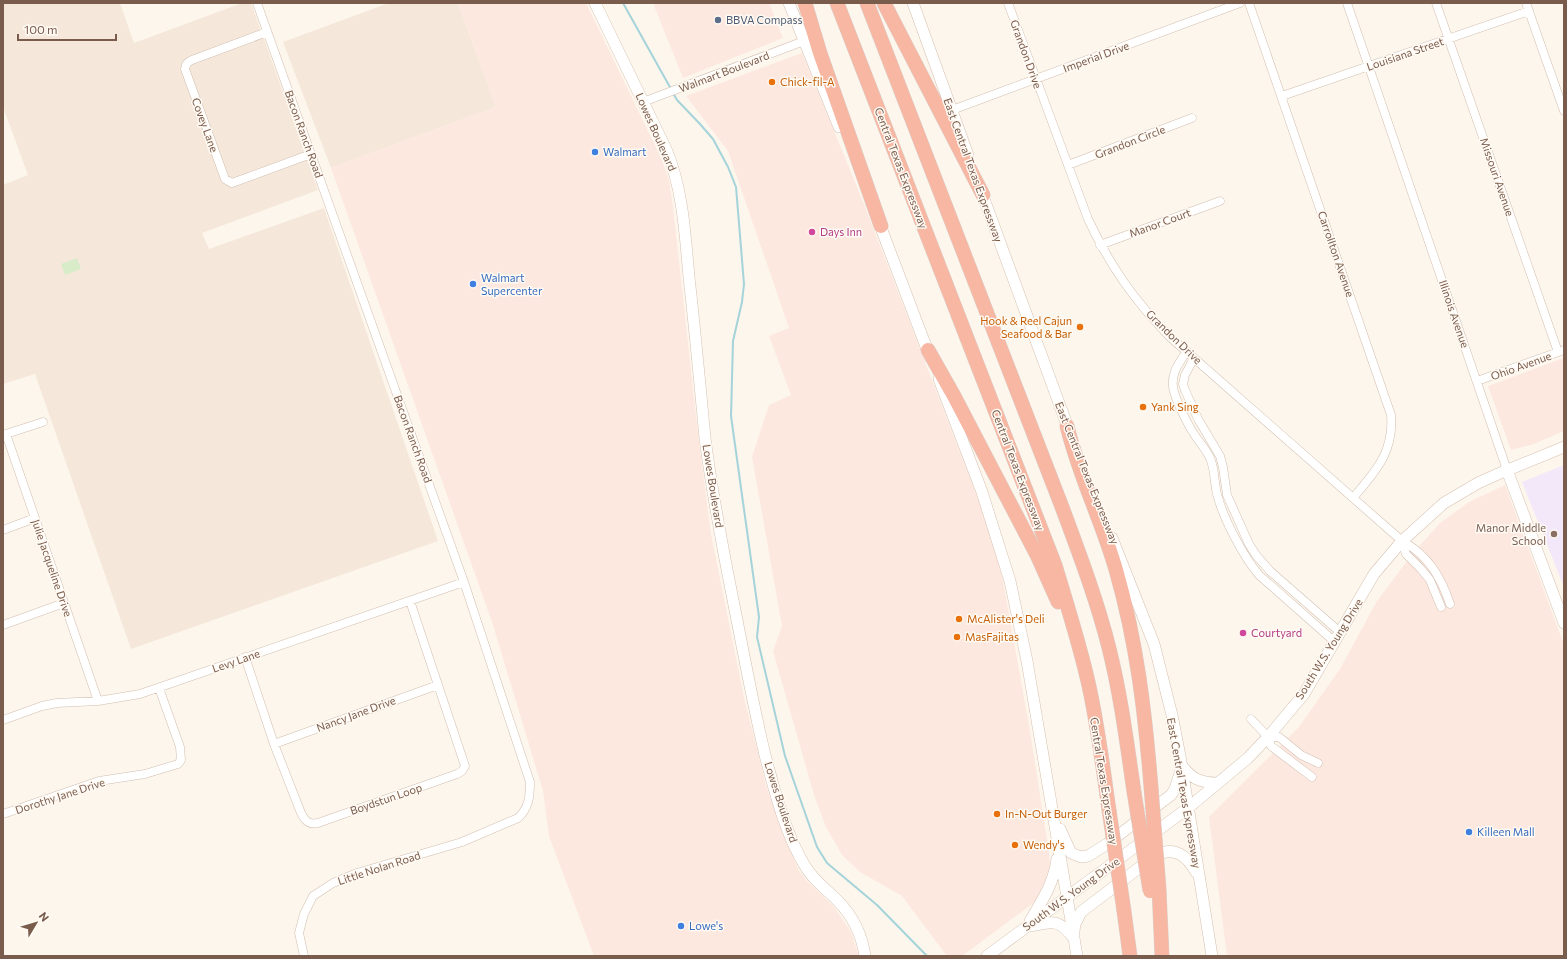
<svg xmlns="http://www.w3.org/2000/svg" width="1567" height="959" font-family="Commissioner,sans-serif">
<style>
.residential{fill:#f5e8da}
.commercial{fill:#fde8e0}
.education{fill:#f3e8fa}
.green{fill:#d8ecc9}
.lines{fill:none;stroke-linecap:round;stroke-linejoin:round}
.stream{stroke:#a5d3da;stroke-width:2}
.street-casing{stroke:#d1beb0;stroke-width:9}
.secondary-casing{stroke:#d6c0b0;stroke-width:12}
.highway-casing{stroke:#dad1cd;stroke-width:15}
.street{stroke:#fff;stroke-width:8}
.secondary{stroke:#fff;stroke-width:11}
.highway{stroke:#f7b7a3;stroke-width:14}
.highway-bridge-casing{stroke:#dad1cd;stroke-width:15;stroke-linecap:butt}
.highway-bridge{stroke:#f7b7a3;stroke-width:14}
.service-dot{fill:#5c6f8a;stroke:#fffaf3;stroke-width:1.5}
.food-dot{fill:#e8710a;stroke:#fffaf3;stroke-width:1.5}
.shop-dot{fill:#3f7fe0;stroke:#fffaf3;stroke-width:1.5}
.hotel-dot{fill:#d1479c;stroke:#fffaf3;stroke-width:1.5}
.education-dot{fill:#8d6e63;stroke:#fffaf3;stroke-width:1.5}
.labels{text-anchor:middle;stroke-width:3;stroke-linejoin:round;paint-order:stroke}
.service-label{font-size:11px;fill:#4e5e75;stroke:#fffaf3;text-anchor:start}
.street-label{font-size:11px;fill:#7a5c4d;stroke:#fffaf3}
.food-label{font-size:11px;fill:#c56008;stroke:#fffaf3;text-anchor:start}
.shop-label{font-size:11px;fill:#366cbe;stroke:#fffaf3;text-anchor:start}
.hotel-label{font-size:11px;fill:#b23c85;stroke:#fffaf3;text-anchor:start}
.education-label{font-size:11px;fill:#785e54;stroke:#fffaf3;text-anchor:end}
</style>
<rect width="100%" height="100%" fill="#fdf6ec"/>
<path class="residential" d="M3,3h117l14,40 108,-40h9l67,187 -116,43 7,16 115,-41 114,333 -307,108 -96,-275 -32,10v-199l25,-10 -25,-68z
M389,3h69l38,104 -165,61 -48,-126z"/>
<path class="commercial" d="M458,3h128l76,157 7,20 4,27 25,227 13,100 33,164 23,91 31,80 9,12 27,26 17,25 8,24h-265l-45,-120 -6,-45 -51,-169 -161,-454 165,-61z
M653,3h116l14,35 -100,40z
M802,53l62,151 115,298 17,51 7,28 27,150 19,122 1,13 -1,9 -8,20 -9,9 -70,52h-15l-45,-60 -42,-24 -18,-17 -16,-28 -12,-32 -41,-144 9,-25 -30,-169 17,-52 22,-10 -22,-59 20,-8 -61,-177 -42,-55z
M1564,358v73l-30,13 -23,6 -23,-64z
M1505,485l59,160v311h-337l-18,-139 89,-89 42,-59 37,-68 37,-49 26,-29 29,-21z"/>
<path class="education" d="M1564,465v122l-42,-105z"/>
<path class="green" d="M77,258l4,11 -16,6 -4,-11z"/>
<g class="lines">
<path class="stream" d="M623,3l48,86
M673,93l4,7 23,24 13,15 15,28 8,20 8,97 -2,18 -9,39 -2,75 28,201 -2,20 28,119 32,91 10,16 50,42 50,51"/>
<g class="street-casing">
<path id="street" d="M257,3l207,579 66,200c0,14 -1,26 -12,36l-56,24 -105,31 -24,10 -20,13 -9,18 -5,19 5,23
M1008,3l80,216c22,47 46,81 82,118l232,204c26,14 39,36 48,63
M1249,3l142,412c3,37 -15,56 -38,83
M1347,3l160,467
M1436,3l122,349
M1526,3l38,108
M267,32l-75,28c-5,2 -6,4 -7,9l40,110 7,4 79,-29
M1282,96l247,-85
M643,102l161,-61
M952,110l288,-107
M1068,165l124,-47
M1100,245l120,-44
M1187,351c-8,12 -16,22 -14,36 2,13 16,40 23,50 5,7 10,13 14,21 5,11 4,24 7,36 6,24 26,62 42,81l76,67
M1194,358l-9,17 -2,9 2,6 13,29 22,37 3,11 4,28 22,49 7,11 14,16 71,62
M1477,381l87,-31
M6,434l92,267
M3,435l40,-13
M3,530l32,-12
M1402,541l4,13 15,15 9,11 11,27
M3,625l61,-22
M245,657l29,87 27,69c4,8 8,12 17,10l139,-49 5,-3 3,-5 -55,-165
M1251,719l17,18 3,9 41,31
M3,720l39,-14 15,-3 41,-2 42,-7 324,-112
M1268,737h11l22,18 17,8
M274,744l164,-59
M3,814l96,-33 46,-7 33,-10 3,-4 -1,-13 -21,-59"/>
</g>
<g class="secondary-casing">
<path id="secondary" d="M595,3l71,146c17,40 19,85 23,128 6,54 11,107 16,161 7,56 18,112 29,167 10,50 19,100 31,150 10,37 20,78 40,111 8,14 21,23 32,34 15,15 25,35 28,56
M789,3l50,124
M913,3l55,152
M980,188l90,245
M878,220l52,137
M939,379l43,113 28,89 17,80 50,295
M1507,470l57,153
M1112,538l42,106 18,71 8,41 32,200
M1182,766c10,13 19,17 36,17
M1060,829l11,24 10,4 7,-1 19,-12 64,-49 4,-6 6,-19
M1030,921c12,-20 24,-38 27,-62
M1030,926c23,-4 27,-8 43,11
M1074,931l1,-7 6,-12 75,-57c19,-9 31,1 40,17
M987,956l201,-148 60,-50 20,-21 36,-43 70,-120 28,-33 42,-38 34,-20 20,-9 66,-27"/>
</g>
<g class="highway-casing">
<path id="highway" d="M805,3l15,50 61,173
M837,3l218,562c12,40 25,80 34,121 9,41 14,82 20,124
M867,3l195,504c17,46 35,93 47,141 12,48 18,96 25,144
M884,3l99,192
M928,350l26,46 83,159 21,47
M1067,426c12,50 35,95 49,144 21,73 29,142 35,217
M1159,889l3,67
M1124,911l6,45"/>
</g>
<use href="#street" class="street"/>
<use href="#secondary" class="secondary"/>
<use href="#highway" class="highway"/>
<g class="highway-bridge-casing">
<path id="highway-bridge" d="M1151,787l8,102
M1134,792l16,99
M1109,810l15,101"/>
</g>
<use href="#highway-bridge" class="highway-bridge"/>
</g>
<circle class="service-dot" cx="718" cy="20" r="4"/>
<g class="food-dot">
<circle cx="772" cy="82" r="4"/>
<circle cx="1080" cy="327" r="4"/>
<circle cx="1143" cy="407" r="4"/>
<circle cx="959" cy="619" r="4"/>
<circle cx="957" cy="637" r="4"/>
<circle cx="997" cy="814" r="4"/>
<circle cx="1015" cy="845" r="4"/>
</g>
<g class="shop-dot">
<circle cx="595" cy="152" r="4"/>
<circle cx="473" cy="284" r="4"/>
<circle cx="1469" cy="832" r="4"/>
<circle cx="681" cy="926" r="4"/>
</g>
<g class="hotel-dot">
<circle cx="812" cy="232" r="4"/>
<circle cx="1243" cy="633" r="4"/>
</g>
<circle class="education-dot" cx="1554" cy="534" r="4"/>
<g class="labels">
<g class="service-label">
<text x="726" y="24">BBVA Compass</text>
</g>
<g class="street-label">
<text transform="translate(1026 54) rotate(70)" y="4">Grandon Drive</text>
<text transform="translate(1405 54) rotate(-19)" y="4">Louisiana Street</text>
<text transform="translate(1096 57) rotate(-20)" y="4">Imperial Drive</text>
<text transform="translate(724 72) rotate(-21)" y="4">Walmart Boulevard</text>
<text transform="translate(205 125) rotate(70)" y="4">Covey Lane</text>
<text transform="translate(656 132) rotate(66)" y="4">Lowes Boulevard</text>
<text transform="translate(304 134) rotate(70)" y="4">Bacon Ranch Road</text>
<text transform="translate(1130 142) rotate(-21)" y="4">Grandon Circle</text>
<text transform="translate(901 168) rotate(69)" y="4">Central Texas Expressway</text>
<text transform="translate(973 170) rotate(70)" y="4">East Central Texas Expressway</text>
<text transform="translate(1497 177) rotate(71)" y="4">Missouri Avenue</text>
<text transform="translate(1160 223) rotate(-20)" y="4">Manor Court</text>
<text transform="translate(1336 254) rotate(71)" y="4">Carrollton Avenue</text>
<text transform="translate(1454 314) rotate(71)" y="4">Illinois Avenue</text>
<text transform="translate(1174 337) rotate(44)" y="4">Grandon Drive</text>
<text transform="translate(1521 366) rotate(-20)" y="4">Ohio Avenue</text>
<text transform="translate(413 439) rotate(70)" y="4">Bacon Ranch Road</text>
<text transform="translate(1018 470) rotate(69)" y="4">Central Texas Expressway</text>
<text transform="translate(1087 473) rotate(68)" y="4">East Central Texas Expressway</text>
<text transform="translate(713 486) rotate(81)" y="4">Lowes Boulevard</text>
<text transform="translate(52 568) rotate(71)" y="4">Julie Jacqueline Drive</text>
<text transform="translate(1329 649) rotate(-58)" y="4">South W.S. Young Drive</text>
<text transform="translate(236 661) rotate(-19)" y="4">Levy Lane</text>
<text transform="translate(356 714) rotate(-20)" y="4">Nancy Jane Drive</text>
<text transform="translate(1104 781) rotate(81)" y="4">Central Texas Expressway</text>
<text transform="translate(1184 793) rotate(80)" y="4">East Central Texas Expressway</text>
<text transform="translate(60 796) rotate(-18)" y="4">Dorothy Jane Drive</text>
<text transform="translate(386 799) rotate(-19)" y="4">Boydstun Loop</text>
<text transform="translate(781 802) rotate(72)" y="4">Lowes Boulevard</text>
<text transform="translate(379 868) rotate(-18)" y="4">Little Nolan Road</text>
<text transform="translate(1071 894) rotate(-36)" y="4">South W.S. Young Drive</text>
</g>
<g class="food-label">
<text x="780" y="86">Chick-fil-A</text>
<text x="1072" y="325" text-anchor="end">Hook &amp; Reel Cajun<tspan x="1072" dy="13">Seafood &amp; Bar</tspan></text>
<text x="1151" y="411">Yank Sing</text>
<text x="967" y="623">McAlister's Deli</text>
<text x="965" y="641">MasFajitas</text>
<text x="1005" y="818">In-N-Out Burger</text>
<text x="1023" y="849">Wendy's</text>
</g>
<g class="shop-label">
<text x="603" y="156">Walmart</text>
<text x="481" y="282">Walmart<tspan x="481" dy="13">Supercenter</tspan></text>
<text x="1477" y="836">Killeen Mall</text>
<text x="689" y="930">Lowe's</text>
</g>
<g class="hotel-label">
<text x="820" y="236">Days Inn</text>
<text x="1251" y="637">Courtyard</text>
</g>
<g class="education-label">
<text x="1546" y="532">Manor Middle<tspan x="1546" dy="13">School</tspan></text>
</g>
</g>
<rect width="1567" height="959" fill="none" stroke="#7a5c4d" stroke-width="8"/>
<g transform="translate(36 923) rotate(52)" stroke="#fffaf3" stroke-width="3" paint-order="stroke">
<path d="M0-3L7 15L0 10L-7 15Z" fill="#7a5c4d"/>
<text y="-6" font-size="11" font-weight="bold" text-anchor="middle" fill="#7a5c4d">N</text>
</g>
<path d="M18 34v6h98v-6" fill="none" stroke="#7a5c4d" stroke-width="2"/>
<text x="24" y="34" font-size="12" fill="#7a5c4d" stroke="#fffaf3" stroke-width="3" paint-order="stroke">100 m</text>
</svg>
